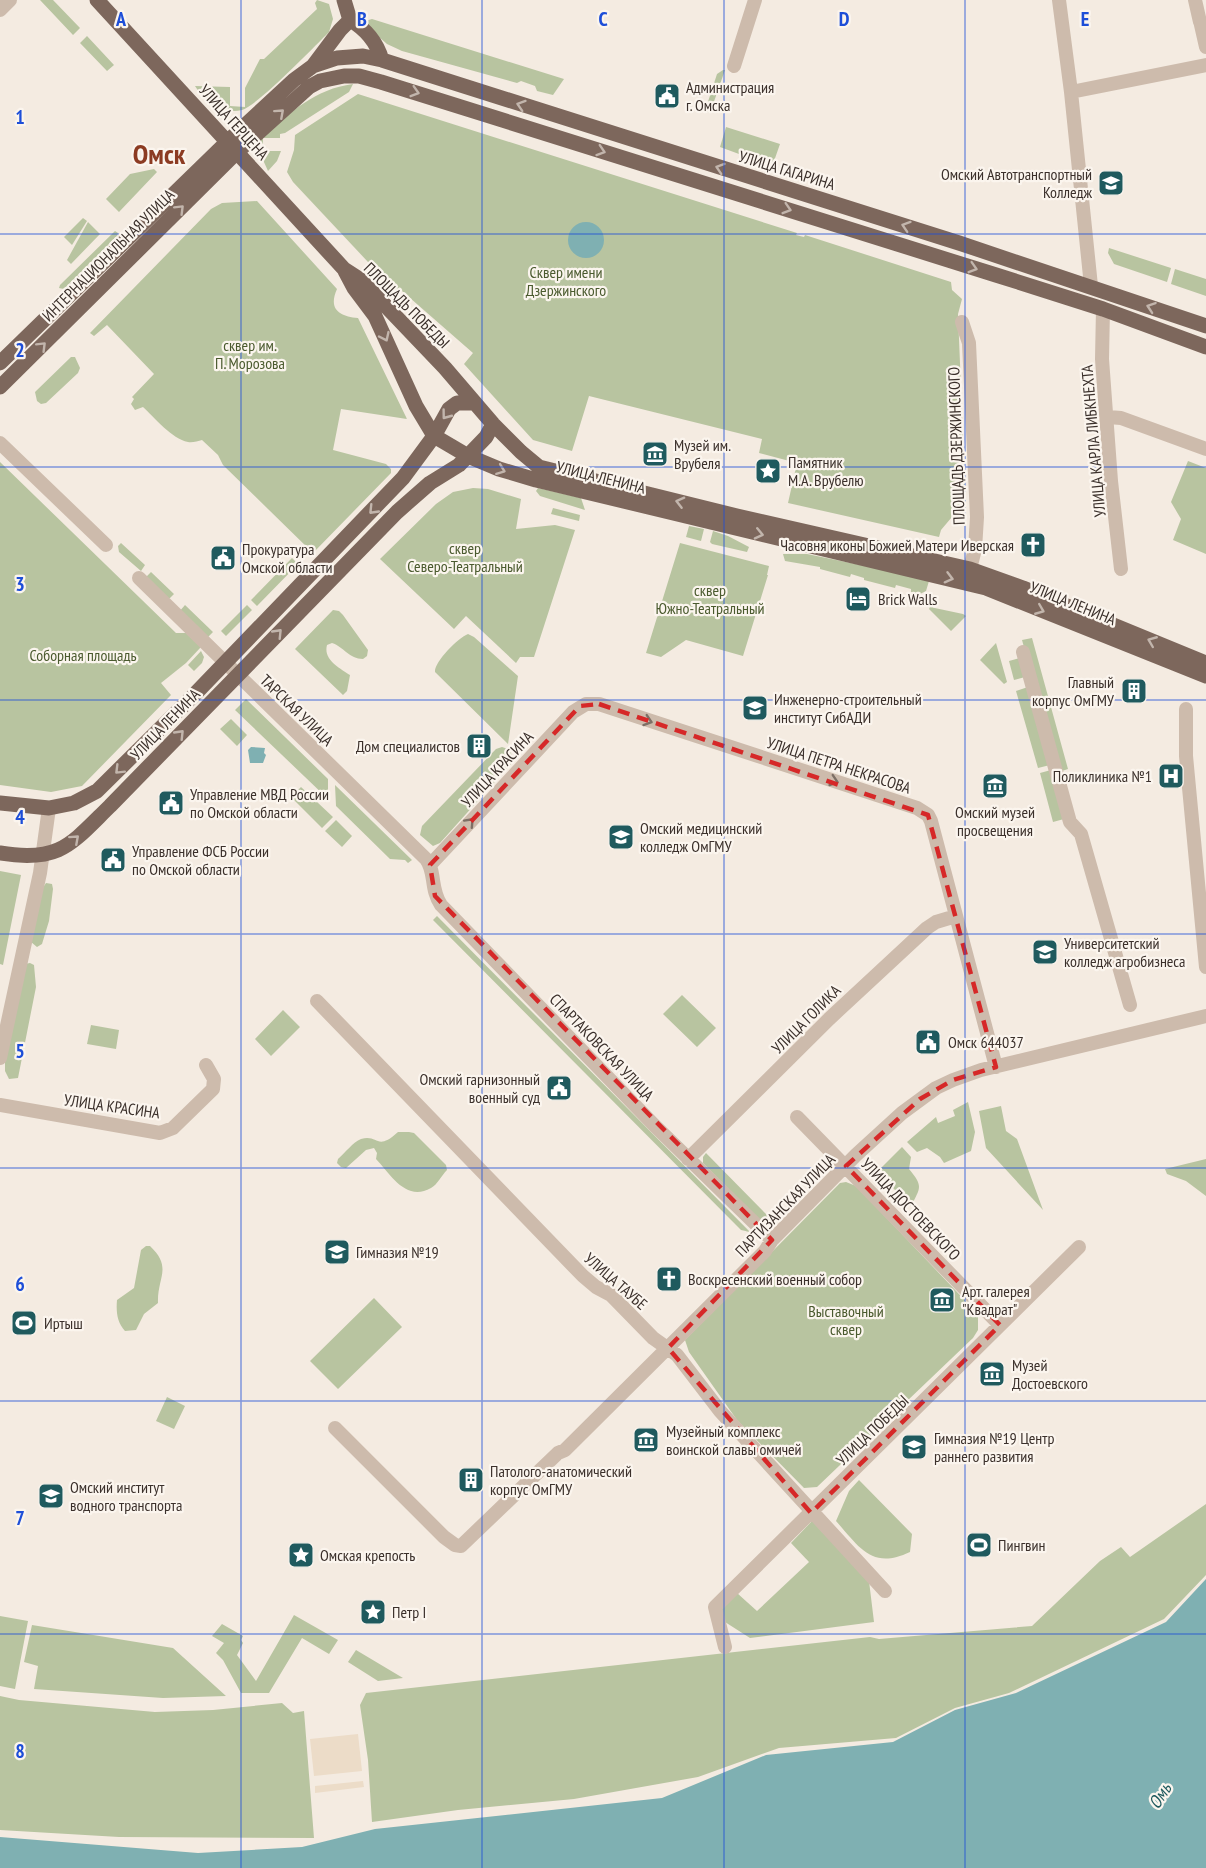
<svg xmlns="http://www.w3.org/2000/svg" width="1206" height="1868" font-family="'PT Sans Narrow',sans-serif">
<style>
.green{fill:#b8c4a0}
.plaza{fill:#ecdcc8}
.water{fill:#7fb0b2}
.lines{fill:none;stroke-linecap:round;stroke-linejoin:round}
.minor{stroke:#cdbbac;stroke-width:14}
.major{stroke:#7d675c;stroke-width:15}
.oneway{stroke:#c2b5ac}
.oneway2{stroke:#7d6f65}
.marked{fill:none;stroke:#d62828;stroke-width:4.5;stroke-dasharray:12 8;stroke-linejoin:round}
.grid{fill:none;stroke:#1d4ed8;stroke-width:1.5;stroke-opacity:0.55}
.labels{text-anchor:middle;stroke-width:4.5;stroke-linejoin:round;paint-order:stroke}
.poi-label{font-size:16px;fill:#3b302b;stroke:#fbf5ee;text-anchor:start}
.street-label{font-size:16px;fill:#3b302b;stroke:#fbf5ee}
.park-label{font-size:16px;fill:#4a5a2e;stroke:#fbf5ee}
.water-label{font-size:18px;font-style:italic;fill:#1f5a5e;stroke:#fbf5ee}
.town-label{font-size:28px;font-weight:bold;fill:#8c3b22;stroke:#fbf5ee}
.grid-label{font-size:20px;text-anchor:middle;font-weight:bold;fill:#1d4ed8;stroke:#fbf5ee;stroke-width:4.5;stroke-linejoin:round;paint-order:stroke}
</style>
<rect width="100%" height="100%" fill="#f4ebe1"/>
<path class="green" d="M40,0h13l27,28 -7,7z
M317,0l12,4 4,15 -4,13c-15,15 -71,73 -87,78 -19,5 -37,-8 -47,-24l35,1v19l15,1v-19l15,-29h4l53,-50 -2,-6z
M372,19l192,60 -11,16 -16,-4 -2,-5 -14,-5 -4,2 -115,-32 -15,-7 -25,-22z
M87,36l27,29 -7,6 -27,-28z
M723,70h2l-15,43 -5,-2 12,-37z
M353,84l-4,8 -64,41 -5,1v4h-17c27,-26 52,-49 90,-54z
M358,94l439,139 -1,2 8,2 1,-2 146,47 1,8 10,9 -4,15 8,197h-9l-16,19 -2,7 -151,-34 9,-40 -38,-10 3,-14 -173,-43 -17,55 -39,-11 -69,-76 9,-11 -71,-62 -4,3 -105,-112 -6,-10 7,-22 1,-15z
M726,127l54,17 -7,20 -17,-6 1,-3 -17,-6 -1,5 -19,-7z
M263,138v13h18l-4,10 -9,10 -9,-20 1,-10z
M154,169l3,3 -38,40 -13,-13 24,-25z
M257,201l80,88c-9,20 2,27 21,29l49,101 -66,-10 -8,41 53,14 5,5v4l-78,80 -90,-88 -5,-10 -16,-15c-4,1 -10,3 -14,2 -16,-3 -34,-25 -45,-35l-8,3 -4,-6 3,-5 -2,-2 22,-23 -47,-49 -13,11 -4,-3 121,-124 11,-6z
M83,218l4,3 -15,24 -8,-8z
M88,222l12,12 -29,30 -4,-4z
M115,231l3,2 -1,3 -53,53 -5,-1 1,-3z
M1109,248l62,20 -4,14 -53,-18 -6,-11z
M1175,269l31,10v17l-35,-12z
M71,357h4l5,11 -2,5 -32,30 -5,1 -4,-3 -2,-9z
M1188,461l18,7v86l-33,-14 8,-21 -10,-17z
M0,462l176,171h10l15,14 -15,16 -25,20 10,12 -89,91 -31,6 -51,-7z
M473,488l15,1 33,10 -5,30 39,-4 20,5 -41,127h-14l-4,6 -50,-47 -12,13 -74,-70 56,-55 17,-12z
M538,488l43,10 4,12 -45,-14 -4,-5z
M553,508l27,7 -1,6 -28,-7z
M689,526l15,3 -3,12 -15,-4z
M713,531l15,5 21,11 -2,5 -35,-8 -2,-2z
M121,543l24,22 -4,6 -22,-19 -1,-6z
M680,543l89,23 -2,9h1l-25,81 -57,-16 -25,17 -15,-4z
M783,554h24l107,22 15,5 -3,10 -6,3 -9,-2v-3l-15,-4 -1,3 -31,-8v-2l-13,-4 -1,3 -30,-8v-2l-35,-6z
M292,558l6,6 -41,42 -6,-6z
M151,572l23,22 -4,4 -5,1 -21,-20z
M185,605l28,27 -7,7 -27,-27z
M247,605l5,5 -26,26 -5,-5z
M930,607l33,7 3,2 -15,15 -22,-22z
M333,610l6,1 4,4 25,35 -1,6 -4,3c-14,0 -19,-12 -31,-16l-5,2c-4,15 13,23 23,30l-3,16 -4,4 -48,-46z
M468,634l6,3 44,39 -10,68 -73,-72c-1,-10 23,-34 33,-38z
M1032,638l36,131 -6,2 -4,-3 -36,-128z
M996,643l11,39 -3,2 -24,-24z
M201,651l3,6 -2,6 -8,8 -6,-6z
M1020,658l5,19 -11,3 -5,-19z
M1028,687l22,78 -12,3 -22,-77z
M246,699l82,80v20l-93,-89z
M231,719l16,16 -10,11 -17,-17z
M502,747l6,2 4,6 -1,9 -71,79 -7,3 -13,-11 2,-9 74,-77z
M1051,770l13,49 -11,3 -13,-49z
M335,785l77,75 -4,3 -3,-3 -15,-1 -54,-53z
M301,787l32,30 -11,11 -31,-31z
M336,820l16,16 -10,11 -17,-16z
M0,871l21,4 -18,90 -3,-1z
M46,883l6,1 1,5 -4,32 -7,23 -5,3 -6,-5 11,-53z
M437,916l313,316 -9,-2 -308,-310z
M30,963l4,2 2,22 -18,91 -9,1 -4,-8v-10l20,-97z
M682,995l34,33 -19,19 -34,-33z
M283,1010l17,17 -29,29 -16,-17z
M91,1025l28,5 -3,19 -29,-5z
M968,1102l7,30 -4,19 -27,12 -4,-6 -13,-9 -10,4 -10,-10 29,-25 2,6 17,-7 -2,-6z
M1001,1106l5,25 11,8 26,71 -57,-62 -7,-37z
M398,1132h11l5,1 32,32 1,5c-5,5 -10,15 -16,18 -25,14 -40,-13 -55,-29l1,-6 -3,-5 -8,2 -20,18 -5,-1 -4,-4 1,-4c7,-6 15,-17 23,-20 18,-5 15,13 37,-7z
M902,1147l9,10 -2,12c14,17 12,18 2,37l-34,-34z
M706,1153l62,63 -5,5 -5,-2 -55,-56v-6z
M1206,1159v37l-20,-15 -19,-7 -2,-5z
M846,1182l10,4 122,128v16l-5,8 -156,149 -13,1 -67,-68 -48,-68 -4,-12 155,-157z
M146,1246h4c23,22 7,31 8,57l-14,11 -8,16 -11,1c-8,-9 -9,-19 -8,-31l17,-12 7,-38z
M374,1298l28,29 -64,62 -28,-28z
M167,1397l18,9 -11,23 -18,-8z
M859,1480l53,54 -2,18c-38,18 -50,-4 -74,-31l13,-30z
M1206,1504v71l-42,44 -155,74 -54,15 -59,30 -117,10 -81,29 -124,22 -116,11 -86,12 -4,-62 -8,-55 6,-12 504,-56 9,2 153,-13 68,-65 21,-14 9,10z
M812,1521l57,60 5,41 -124,16 -25,-16 -5,-14 17,-15 20,18 52,-49 -18,-19z
M294,1615l44,25 -9,14 -27,-16 -33,55h-28l-18,-33 -7,-7 8,-10 -12,-7 10,-12 21,12 -2,4 2,3 -6,12 19,26z
M0,1616l28,5 -13,68 -15,-3z
M32,1625l141,23 53,48 -63,2 -129,-9 4,-23 -14,-4z
M356,1650l47,28 -25,3 -30,-19z
M0,1696l19,4 136,12 58,-2 69,-7 11,10 11,-2 10,127 -195,-1 -119,-7z"/>
<path class="plaza" d="M358,1734l4,37 -48,5 -4,-37z
M363,1781l1,6 -49,6v-7z"/>
<path class="water" d="M568 240a18 18 0 1 1 36 0a18 18 0 1 1-36 0Z
M251,747l14,1 -1,5 2,2 -3,8h-13l-2,-13z
M1206,1579v289h-1206v-31l198,16 104,-6 73,-18 287,-31 104,-43 127,-13 62,-32 61,-17 150,-71z"/>
<g class="lines">
<path class="minor" d="M1059,0l12,92 20,194
M1195,0l5,22
M0,10l10,-10
M1201,25l5,22
M734,66l21,-66
M1071,92l135,-27
M1103,309l-1,50 9,122 10,88
M962,322l7,21 8,174 -2,32 -5,20
M1108,417l13,1 85,31
M0,443l106,102
M139,578l287,281c10,13 4,30 15,46l213,220 118,115
M1023,652l47,170 11,12 49,171
M1186,709v47l20,211
M430,865l143,-153 13,-8h13l318,104 11,7 3,6 65,246
M317,1001l266,275 13,11 15,8 42,43 24,17 43,56 165,180
M0,1058l40,-185 9,-65
M0,1105l160,28 13,-5 40,-39 1,-10 -8,-14
M797,1117l203,208
M688,1159l141,-140 98,-91 9,-6 20,-6
M335,1428l109,109 11,8 6,1 97,-93 7,-3 200,-199 7,-11 84,-85 46,-42 34,-25 17,-8 28,-10 225,-54
M725,1647l-10,-40 364,-360"/>
<path class="major" d="M97,0l247,269 17,11 84,88 48,56 28,28 18,15 198,49 233,53 53,19 183,75
M344,0l6,20
M350,20c16,9 27,23 32,40
M313,66l27,-36 10,-10
M345,271l9,17 21,28 41,90 18,30 34,20 31,13 37,11 450,108 220,88
M0,363l228,-222 66,-61 19,-14 24,-8 26,-2 19,4 577,183 247,83
M0,387l237,-235 72,-65 11,-6 24,-5h15l22,6 615,193 107,34 103,38
M0,803l49,5 25,-5 23,-12 97,-96 209,-217 31,-42 15,-27 8,-6h18
M0,853c60,10 71,-9 110,-47l287,-294 33,-29 29,-18 27,-28 7,-13"/>
</g>
<defs><path id="oneway-chevron" d="M-2-3.5L2.5 0L-2 3.5" fill="none" stroke-width="1.6" stroke-linecap="round" stroke-linejoin="round" transform="scale(1.5)"/></defs>
<g class="oneway">
<use href="#oneway-chevron" transform="translate(415 92) rotate(17)"/>
<use href="#oneway-chevron" transform="translate(521 105) rotate(-162)"/>
<use href="#oneway-chevron" transform="translate(280 113) rotate(-42)"/>
<use href="#oneway-chevron" transform="translate(601 151) rotate(18)"/>
<use href="#oneway-chevron" transform="translate(720 168) rotate(-162)"/>
<use href="#oneway-chevron" transform="translate(180 209) rotate(-45)"/>
<use href="#oneway-chevron" transform="translate(787 209) rotate(17)"/>
<use href="#oneway-chevron" transform="translate(906 226) rotate(-162)"/>
<use href="#oneway-chevron" transform="translate(973 268) rotate(17)"/>
<use href="#oneway-chevron" transform="translate(1151 307) rotate(-161)"/>
<use href="#oneway-chevron" transform="translate(385 337) rotate(65)"/>
<use href="#oneway-chevron" transform="translate(42 346) rotate(-45)"/>
<use href="#oneway-chevron" transform="translate(446 415) rotate(127)"/>
<use href="#oneway-chevron" transform="translate(501 470) rotate(21)"/>
<use href="#oneway-chevron" transform="translate(680 502) rotate(-166)"/>
<use href="#oneway-chevron" transform="translate(373 510) rotate(134)"/>
<use href="#oneway-chevron" transform="translate(759 534) rotate(13)"/>
<use href="#oneway-chevron" transform="translate(949 578) rotate(15)"/>
<use href="#oneway-chevron" transform="translate(1040 610) rotate(22)"/>
<use href="#oneway-chevron" transform="translate(278 633) rotate(-46)"/>
<use href="#oneway-chevron" transform="translate(1152 641) rotate(-158)"/>
<use href="#oneway-chevron" transform="translate(180 734) rotate(-46)"/>
<use href="#oneway-chevron" transform="translate(119 770) rotate(135)"/>
<use href="#oneway-chevron" transform="translate(75 839) rotate(-42)"/>
</g>
<g class="oneway2">
<use href="#oneway-chevron" transform="translate(648 721) rotate(18)"/>
<use href="#oneway-chevron" transform="translate(834 781) rotate(18)"/>
<use href="#oneway-chevron" transform="translate(470 822) rotate(-47)"/>
</g>
<path class="marked" d="M599,704l329,111 68,252 -43,13 -33,19 -74,67 154,159 -189,188 -143,-165 104,-108 -337,-344 -5,-31 150,-159z"/>
<path class="grid" d="M241,0v1868M482,0v1868M724,0v1868M965,0v1868M0,234h1206M0,467h1206M0,700h1206M0,934h1206M0,1168h1206M0,1401h1206M0,1634h1206"/>
<defs>
<g id="civic-square" transform="scale(1.35)"><rect x="-9" y="-9" width="18" height="18" rx="4" fill="#1f5a5e" stroke="#fbf5ee"/><path d="M-.6-6.5H3V-4.5H.6V-3L4-1V1h2V6H-6V1h2V-1L-.6-3ZM-1.2 2.5V6h2.4V2.5Z" fill="#fff"/></g>
<g id="university-square" transform="scale(1.35)"><rect x="-9" y="-9" width="18" height="18" rx="4" fill="#1f5a5e" stroke="#fbf5ee"/><path d="M0-5L7-2L0 1L-7-2ZM-4 1L0 2.5L4 1V4Q0 6-4 4Z" fill="#fff"/></g>
<g id="museum-square" transform="scale(1.35)"><rect x="-9" y="-9" width="18" height="18" rx="4" fill="#1f5a5e" stroke="#fbf5ee"/><path d="M0-6L6-3V-2H-6V-3ZM-5-1h2V3h-2ZM-1-1h2V3h-2ZM3-1h2V3H3ZM-6 4H6V6H-6Z" fill="#fff"/></g>
<g id="sight-square" transform="scale(1.35)"><rect x="-9" y="-9" width="18" height="18" rx="4" fill="#1f5a5e" stroke="#fbf5ee"/><path d="M0-6L1.8-2.2L6-1.7L2.9 1.2L3.7 5.4L0 3.3L-3.7 5.4L-2.9 1.2L-6-1.7L-1.8-2.2Z" fill="#fff"/></g>
<g id="church-square" transform="scale(1.35)"><rect x="-9" y="-9" width="18" height="18" rx="4" fill="#1f5a5e" stroke="#fbf5ee"/><path d="M-1.2-6h2.4v3.5h3.3v2.4h-3.3V6h-2.4V-.1h-3.3v-2.4h3.3Z" fill="#fff"/></g>
<g id="hotel-square" transform="scale(1.35)"><rect x="-9" y="-9" width="18" height="18" rx="4" fill="#1f5a5e" stroke="#fbf5ee"/><path d="M-6-4.5h1.5V1H6V5H4.5V3h-9V5H-6ZM-4 0a1.8 1.8 0 1 1 3.6 0ZM.5 0V-2.5h3Q6-2.5 6 0Z" fill="#fff"/></g>
<g id="building-square" transform="scale(1.35)"><rect x="-9" y="-9" width="18" height="18" rx="4" fill="#1f5a5e" stroke="#fbf5ee"/><path d="M-4-6H4V6H1V3H-1V6H-4ZM-2.5-4.3h1.7v1.8h-1.7ZM.8-4.3h1.7v1.8H.8ZM-2.5-1h1.7V.8h-1.7ZM.8-1h1.7V.8H.8Z" fill="#fff"/></g>
<g id="hospital-square" transform="scale(1.35)"><rect x="-9" y="-9" width="18" height="18" rx="4" fill="#1f5a5e" stroke="#fbf5ee"/><path d="M-5-5h3v3.5h4V-5h3V5h-3V1.5h-4V5h-3Z" fill="#fff"/></g>
<g id="school-square" transform="scale(1.35)"><rect x="-9" y="-9" width="18" height="18" rx="4" fill="#1f5a5e" stroke="#fbf5ee"/><path d="M0-5L7-2L0 1L-7-2ZM-4 1L0 2.5L4 1V4Q0 6-4 4Z" fill="#fff"/></g>
<g id="stadium-square" transform="scale(1.35)"><rect x="-9" y="-9" width="18" height="18" rx="4" fill="#1f5a5e" stroke="#fbf5ee"/><path d="M0-5a6.5 5 0 1 0 0 10a6.5 5 0 1 0 0-10ZM-3.5-1.8h7v3.6h-7Z" fill="#fff"/></g>
</defs>
<g fill-rule="evenodd">
<use href="#civic-square" x="667" y="96"/>
<use href="#university-square" x="1111" y="183"/>
<use href="#museum-square" x="655" y="454"/>
<use href="#sight-square" x="768" y="471"/>
<use href="#church-square" x="1033" y="545"/>
<use href="#civic-square" x="223" y="558"/>
<use href="#hotel-square" x="858" y="599"/>
<use href="#building-square" x="1134" y="691"/>
<use href="#university-square" x="755" y="708"/>
<use href="#building-square" x="479" y="746"/>
<use href="#hospital-square" x="1171" y="776"/>
<use href="#museum-square" x="995" y="786"/>
<use href="#civic-square" x="171" y="803"/>
<use href="#university-square" x="621" y="837"/>
<use href="#civic-square" x="113" y="860"/>
<use href="#university-square" x="1045" y="952"/>
<use href="#civic-square" x="928" y="1042"/>
<use href="#civic-square" x="559" y="1088"/>
<use href="#school-square" x="337" y="1252"/>
<use href="#church-square" x="669" y="1279"/>
<use href="#museum-square" x="942" y="1300"/>
<use href="#stadium-square" x="24" y="1323"/>
<use href="#museum-square" x="992" y="1374"/>
<use href="#museum-square" x="646" y="1440"/>
<use href="#school-square" x="914" y="1447"/>
<use href="#building-square" x="471" y="1480"/>
<use href="#university-square" x="51" y="1496"/>
<use href="#stadium-square" x="979" y="1545"/>
<use href="#sight-square" x="301" y="1555"/>
<use href="#sight-square" x="373" y="1612"/>
</g>
<g class="labels">
<g class="poi-label">
<text x="686" y="93">Администрация<tspan x="686" dy="18">г. Омска</tspan></text>
<text x="1092" y="180" text-anchor="end">Омский Автотранспортный<tspan x="1092" dy="18">Колледж</tspan></text>
<text x="674" y="451">Музей им.<tspan x="674" dy="18">Врубеля</tspan></text>
<text x="788" y="468">Памятник<tspan x="788" dy="18">М.А. Врубелю</tspan></text>
<text x="1014" y="551" text-anchor="end">Часовня иконы Божией Матери Иверская</text>
<text x="242" y="555">Прокуратура<tspan x="242" dy="18">Омской области</tspan></text>
<text x="878" y="605">Brick Walls</text>
<text x="1114" y="688" text-anchor="end">Главный<tspan x="1114" dy="18">корпус ОмГМУ</tspan></text>
<text x="774" y="705">Инженерно-строительный<tspan x="774" dy="18">институт СибАДИ</tspan></text>
<text x="460" y="752" text-anchor="end">Дом специалистов</text>
<text x="1152" y="782" text-anchor="end">Поликлиника №1</text>
<text x="190" y="800">Управление МВД России<tspan x="190" dy="18">по Омской области</tspan></text>
<text x="995" y="818" text-anchor="middle">Омский музей<tspan x="995" dy="18">просвещения</tspan></text>
<text x="640" y="834">Омский медицинский<tspan x="640" dy="18">колледж ОмГМУ</tspan></text>
<text x="132" y="857">Управление ФСБ России<tspan x="132" dy="18">по Омской области</tspan></text>
<text x="1064" y="949">Университетский<tspan x="1064" dy="18">колледж агробизнеса</tspan></text>
<text x="948" y="1048">Омск 644037</text>
<text x="540" y="1085" text-anchor="end">Омский гарнизонный<tspan x="540" dy="18">военный суд</tspan></text>
<text x="356" y="1258">Гимназия №19</text>
<text x="688" y="1285">Воскресенский военный собор</text>
<text x="962" y="1297">Арт. галерея<tspan x="962" dy="18">"Квадрат"</tspan></text>
<text x="44" y="1329">Иртыш</text>
<text x="1012" y="1371">Музей<tspan x="1012" dy="18">Достоевского</tspan></text>
<text x="666" y="1437">Музейный комплекс<tspan x="666" dy="18">воинской славы омичей</tspan></text>
<text x="934" y="1444">Гимназия №19 Центр<tspan x="934" dy="18">раннего развития</tspan></text>
<text x="490" y="1477">Патолого-анатомический<tspan x="490" dy="18">корпус ОмГМУ</tspan></text>
<text x="70" y="1493">Омский институт<tspan x="70" dy="18">водного транспорта</tspan></text>
<text x="998" y="1551">Пингвин</text>
<text x="320" y="1561">Омская крепость</text>
<text x="392" y="1618">Петр I</text>
</g>
<g class="street-label">
<text transform="translate(234 122) rotate(48)" y="6">УЛИЦА ГЕРЦЕНА</text>
<text transform="translate(787 170) rotate(17)" y="6">УЛИЦА ГАГАРИНА</text>
<text transform="translate(108 255) rotate(-45)" y="6">ИНТЕРНАЦИОНАЛЬНАЯ УЛИЦА</text>
<text transform="translate(407 305) rotate(45)" y="6">ПЛОЩАДЬ ПОБЕДЫ</text>
<text transform="translate(1093 441) rotate(-95)" y="6">УЛИЦА КАРЛА ЛИБКНЕХТА</text>
<text transform="translate(956 446) rotate(-92)" y="6">ПЛОЩАДЬ ДЗЕРЖИНСКОГО</text>
<text transform="translate(601 477) rotate(14)" y="6">УЛИЦА ЛЕНИНА</text>
<text transform="translate(1073 603) rotate(22)" y="6">УЛИЦА ЛЕНИНА</text>
<text transform="translate(297 710) rotate(44)" y="6">ТАРСКАЯ УЛИЦА</text>
<text transform="translate(165 724) rotate(-46)" y="6">УЛИЦА ЛЕНИНА</text>
<text transform="translate(839 765) rotate(18)" y="6">УЛИЦА ПЕТРА НЕКРАСОВА</text>
<text transform="translate(497 769) rotate(-47)" y="6">УЛИЦА КРАСИНА</text>
<text transform="translate(806 1019) rotate(-45)" y="6">УЛИЦА ГОЛИКА</text>
<text transform="translate(602 1047) rotate(46)" y="6">СПАРТАКОВСКАЯ УЛИЦА</text>
<text transform="translate(112 1106) rotate(8)" y="6">УЛИЦА КРАСИНА</text>
<text transform="translate(785 1205) rotate(-46)" y="6">ПАРТИЗАНСКАЯ УЛИЦА</text>
<text transform="translate(911 1209) rotate(46)" y="6">УЛИЦА ДОСТОЕВСКОГО</text>
<text transform="translate(616 1281) rotate(41)" y="6">УЛИЦА ТАУБЕ</text>
<text transform="translate(872 1430) rotate(-44)" y="6">УЛИЦА ПОБЕДЫ</text>
</g>
<g class="park-label">
<text x="566" y="278">Сквер имени<tspan x="566" dy="18">Дзержинского</tspan></text>
<text x="250" y="351">сквер им.<tspan x="250" dy="18">П. Морозова</tspan></text>
<text x="465" y="554">сквер<tspan x="465" dy="18">Северо-Театральный</tspan></text>
<text x="710" y="596">сквер<tspan x="710" dy="18">Южно-Театральный</tspan></text>
<text x="83" y="661">Соборная площадь</text>
<text x="846" y="1317">Выставочный<tspan x="846" dy="18">сквер</tspan></text>
</g>
<g class="water-label">
<text transform="translate(1160 1796) rotate(-57)" y="6">Омь</text>
</g>
<g class="town-label">
<text x="159" y="164">Омск</text>
</g>
</g>
<g class="grid-label">
<text x="121" y="26">A</text>
<text x="362" y="26">B</text>
<text x="603" y="26">C</text>
<text x="844" y="26">D</text>
<text x="1085" y="26">E</text>
<text x="20" y="124">1</text>
<text x="20" y="357">2</text>
<text x="20" y="591">3</text>
<text x="20" y="824">4</text>
<text x="20" y="1058">5</text>
<text x="20" y="1291">6</text>
<text x="20" y="1525">7</text>
<text x="20" y="1758">8</text>
</g>
</svg>
